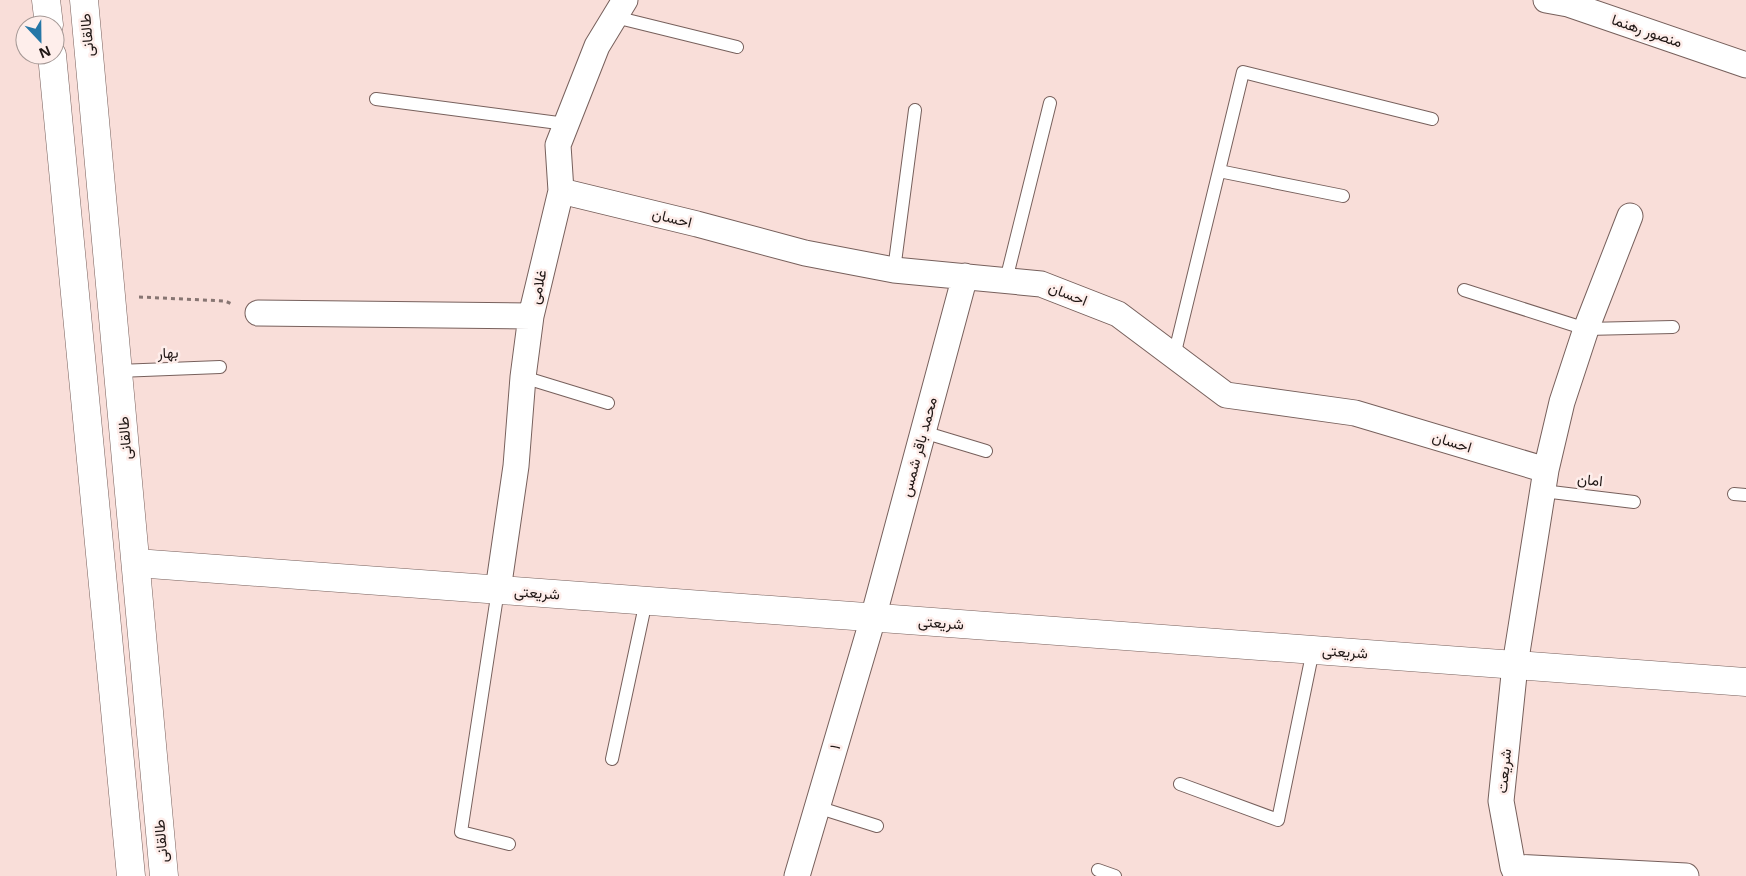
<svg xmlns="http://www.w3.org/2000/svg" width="1746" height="876" font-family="'Open Sans',Vazirmatn,sans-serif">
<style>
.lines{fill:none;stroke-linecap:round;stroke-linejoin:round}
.service-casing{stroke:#77605c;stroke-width:14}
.minor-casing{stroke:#77605c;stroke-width:27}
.tertiary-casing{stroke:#77605c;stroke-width:29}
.secondary-casing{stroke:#77605c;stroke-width:29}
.path{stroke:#877572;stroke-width:3;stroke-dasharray:4 4;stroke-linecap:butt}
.service{stroke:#fff;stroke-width:12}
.minor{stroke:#fff;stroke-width:25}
.tertiary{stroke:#fff;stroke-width:28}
.secondary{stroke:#fff;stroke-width:28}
.labels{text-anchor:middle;stroke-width:5;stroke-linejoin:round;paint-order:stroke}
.street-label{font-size:15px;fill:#201715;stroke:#feeeeb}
</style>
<rect width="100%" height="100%" fill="#f9ded9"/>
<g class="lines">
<g class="service-casing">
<path id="service" d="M615,17l122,30
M376,99l190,25
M1219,171l124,25
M894,270l21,-160
M1006,280l44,-177
M1464,290l122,39 87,-2
M1174,356l69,-284 189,47
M118,371l102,-4
M523,377l85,26
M923,432l63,19
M1543,491l91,11
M1734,494l12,1
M498,590l-37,242 48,12
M612,759l34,-158
M1180,784l98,36 35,-170
M817,807l60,19
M1098,870l17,6"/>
</g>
<g class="minor-casing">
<path id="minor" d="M1546,0l22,4 178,61
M561,191l136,33 108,29 89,17 147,14 77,30 108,81 129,18 191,57
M258,313l273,3
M498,590l18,-124 7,-89 8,-61 30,-125 -3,-46 39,-99 28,-46
M1513,867l173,9
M797,876l76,-258 92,-342
M1517,876l-4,-9 -12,-66 14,-136 31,-195 16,-68 24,-73 44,-113"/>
</g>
<g class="tertiary-casing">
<path id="tertiary" d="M136,563l1610,119"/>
</g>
<g class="secondary-casing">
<path id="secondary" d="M46,0l3,25
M84,0l80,876
M52,55l79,821"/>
</g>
<path class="path" d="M139,297l86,4 7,3"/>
<use href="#service" class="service"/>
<use href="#minor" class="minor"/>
<use href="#tertiary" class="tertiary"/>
<use href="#secondary" class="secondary"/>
</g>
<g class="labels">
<g class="street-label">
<text transform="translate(1647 31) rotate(19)" y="5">منصور رهنما</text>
<text transform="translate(87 35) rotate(-95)" y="5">طالقانی</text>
<text transform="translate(672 218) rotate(14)" y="5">احسان</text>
<text transform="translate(538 287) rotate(-77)" y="5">غلامی</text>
<text transform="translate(1068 294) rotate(22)" y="5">احسان</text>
<text transform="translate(168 353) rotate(-2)" y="5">بهار</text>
<text transform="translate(125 438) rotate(-95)" y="5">طالقانی</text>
<text transform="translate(1452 442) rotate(17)" y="5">احسان</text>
<text transform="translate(919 447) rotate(-75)" y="5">محمد باقر شمس</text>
<text transform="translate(1590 480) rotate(6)" y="5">امان</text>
<text transform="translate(537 593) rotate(4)" y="5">شریعتی</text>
<text transform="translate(941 623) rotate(4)" y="5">شریعتی</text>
<text transform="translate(1345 652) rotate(4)" y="5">شریعتی</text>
<text transform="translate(835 747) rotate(-73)" y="5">۱</text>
<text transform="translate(1504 771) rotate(-84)" y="5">شریعت</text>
<text transform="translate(161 841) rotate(-95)" y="5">طالقانی</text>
</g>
</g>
<g transform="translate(40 40) rotate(158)"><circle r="24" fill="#feeeeb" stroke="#a59895"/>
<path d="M0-4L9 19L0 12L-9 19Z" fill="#2577a7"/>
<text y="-8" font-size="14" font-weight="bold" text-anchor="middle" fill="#201715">N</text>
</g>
</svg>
